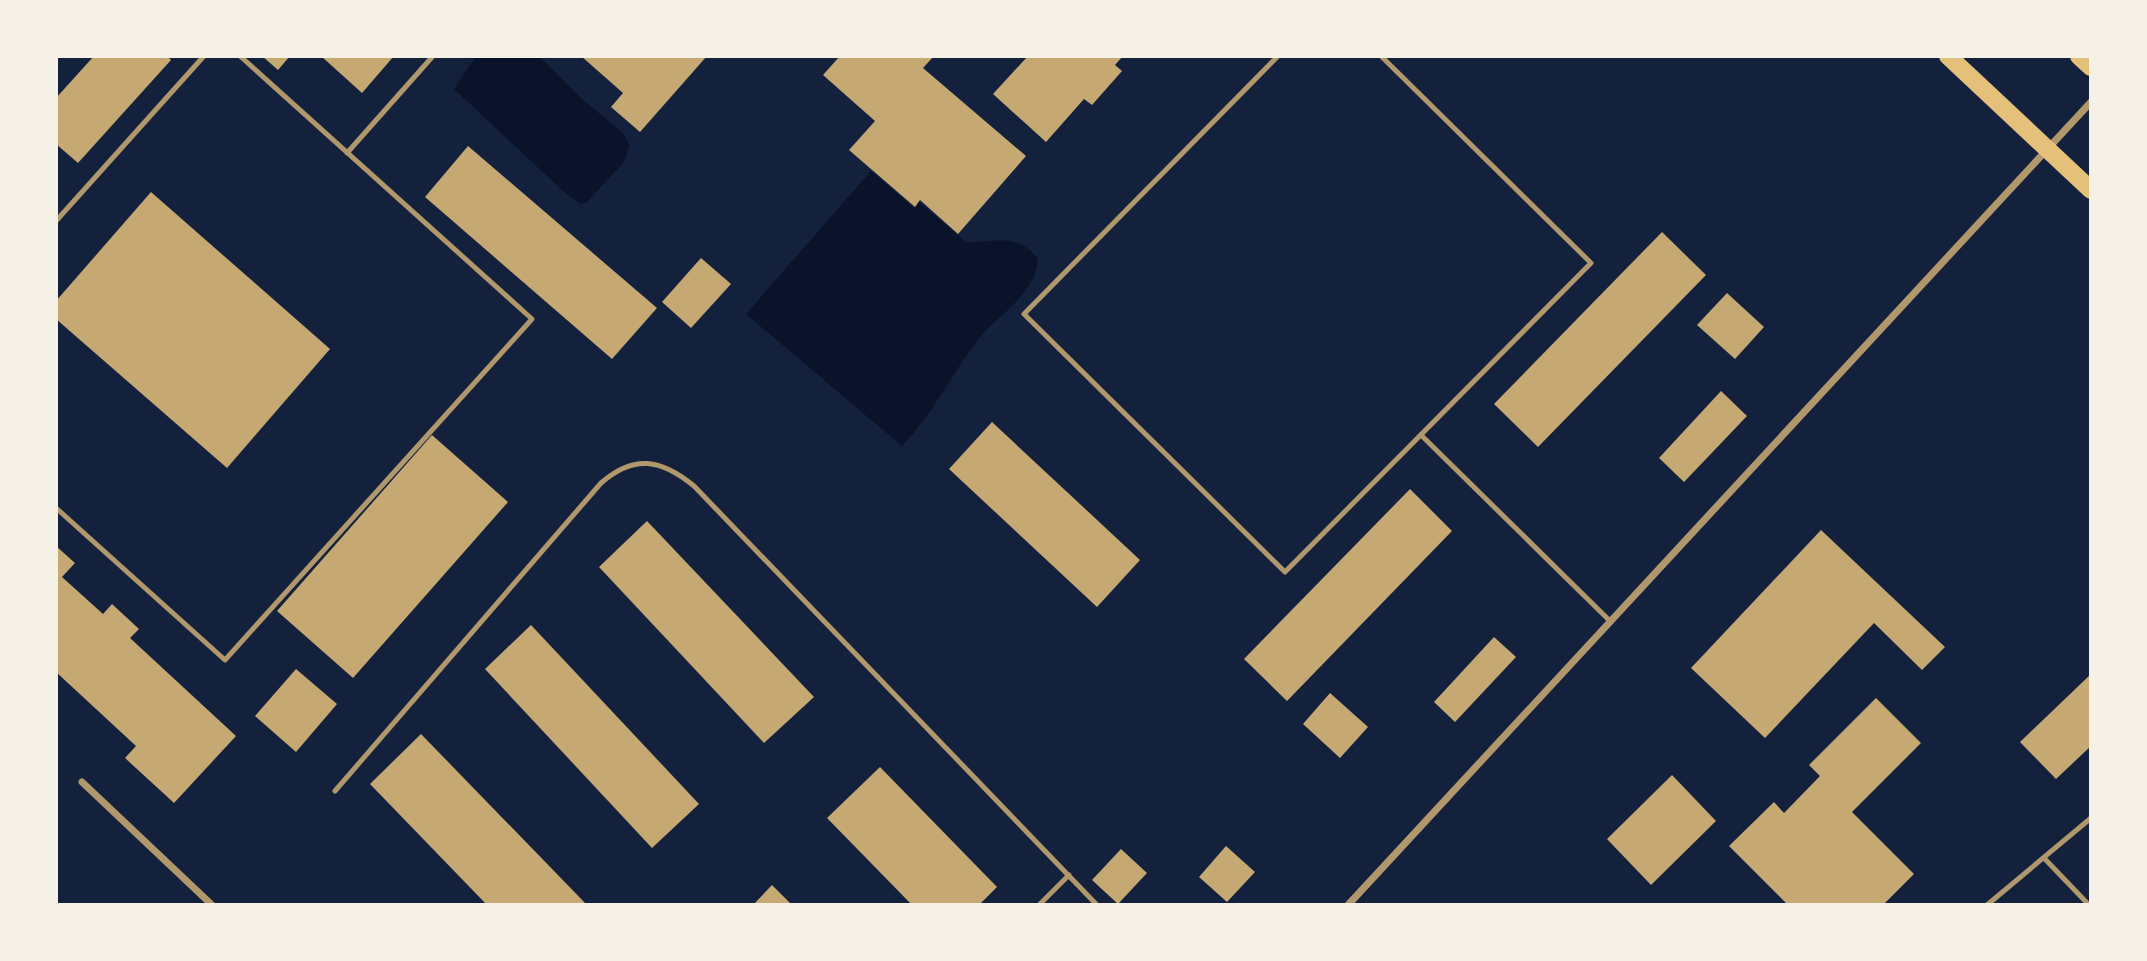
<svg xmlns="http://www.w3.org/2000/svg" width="2147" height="961" font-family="Manrope,sans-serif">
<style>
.water{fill:#0b132b}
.building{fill:#c6a872}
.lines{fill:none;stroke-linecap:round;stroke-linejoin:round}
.service{stroke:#b1986c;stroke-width:5}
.minor{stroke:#b1986c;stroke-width:7}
.primary{stroke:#e5c07b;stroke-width:18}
</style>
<rect width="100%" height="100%" fill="#14213d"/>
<path class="water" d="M476,56h63l43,43 41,34 7,12 -7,18 -37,40 -6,1 -18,-14 -108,-101z
M871,171l43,37 5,-6 47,40c30,1 51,-10 72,17 -3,36 -38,54 -57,77 -28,35 -47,77 -79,110l-156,-132z"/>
<path class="building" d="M94,56h73l4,4 -93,103 -22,-19v-46z
M262,56h28l-12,14z
M321,56h73l-32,37z
M581,56h126l-67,76 -29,-25 12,-14z
M840,56h94l-11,12 103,88 -68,78 -38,-34 -5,7 -66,-57 26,-29 -52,-46z
M1028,56h95l-8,9 7,6 -30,34 -8,-6 -38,43 -53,-48z
M468,146l189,162 -45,51 -187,-162z
M151,192l179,157 -103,119 -171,-149v-18z
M1662,232l44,43 -168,172 -44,-43z
M701,258l30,26 -40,44 -29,-26z
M1727,293l37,34 -29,32 -38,-34z
M1721,391l26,25 -63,66 -25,-24z
M992,422l148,138 -43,47 -148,-138z
M432,435l76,67 -155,176 -76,-67z
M1410,489l42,42 -165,170 -43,-42z
M647,521l167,176 -50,46 -165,-176z
M1821,530l124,117 -23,23 -48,-47 -109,115 -74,-70z
M56,546l19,17 -13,14 41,37 9,-10 27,25 -9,9 106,98 -62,67 -49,-45 11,-12 -80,-74z
M531,625l168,179 -47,44 -167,-179z
M1494,637l22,20 -61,65 -21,-20z
M296,669l41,35 -41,48 -41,-36z
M2091,674v72l-35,33 -36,-37z
M1330,693l38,34 -28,31 -37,-34z
M1876,698l45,45 -69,69 62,62 -31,31h-95l-59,-59 45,-44 10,11 36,-37 -11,-11z
M421,734l166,171h-100l-117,-121z
M880,767l117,120 -18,18h-67l-85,-87z
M1672,775l44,46 -65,64 -44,-46z
M1226,846l29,26 -28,30 -28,-25z
M1121,849l26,24 -29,31 -26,-24z
M772,885l20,20h-39z"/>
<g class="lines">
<path class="service" d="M1278,56l-254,258 261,258 306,-309 -210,-207
M347,153l86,-97
M56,221l148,-165
M1421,435l190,187
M56,508l169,152 307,-341 -292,-263
M335,791l266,-308c33,-29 60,-24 93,3l403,419
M2044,858l45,47
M1039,905l30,-30
M1987,905l104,-87"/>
<path class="minor" d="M82,782l130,123
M1348,905l743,-803"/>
<path class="primary" d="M1948,56l143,134
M2079,56l12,11"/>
</g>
<rect width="2147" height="961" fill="none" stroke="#f6f1e7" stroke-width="116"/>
</svg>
